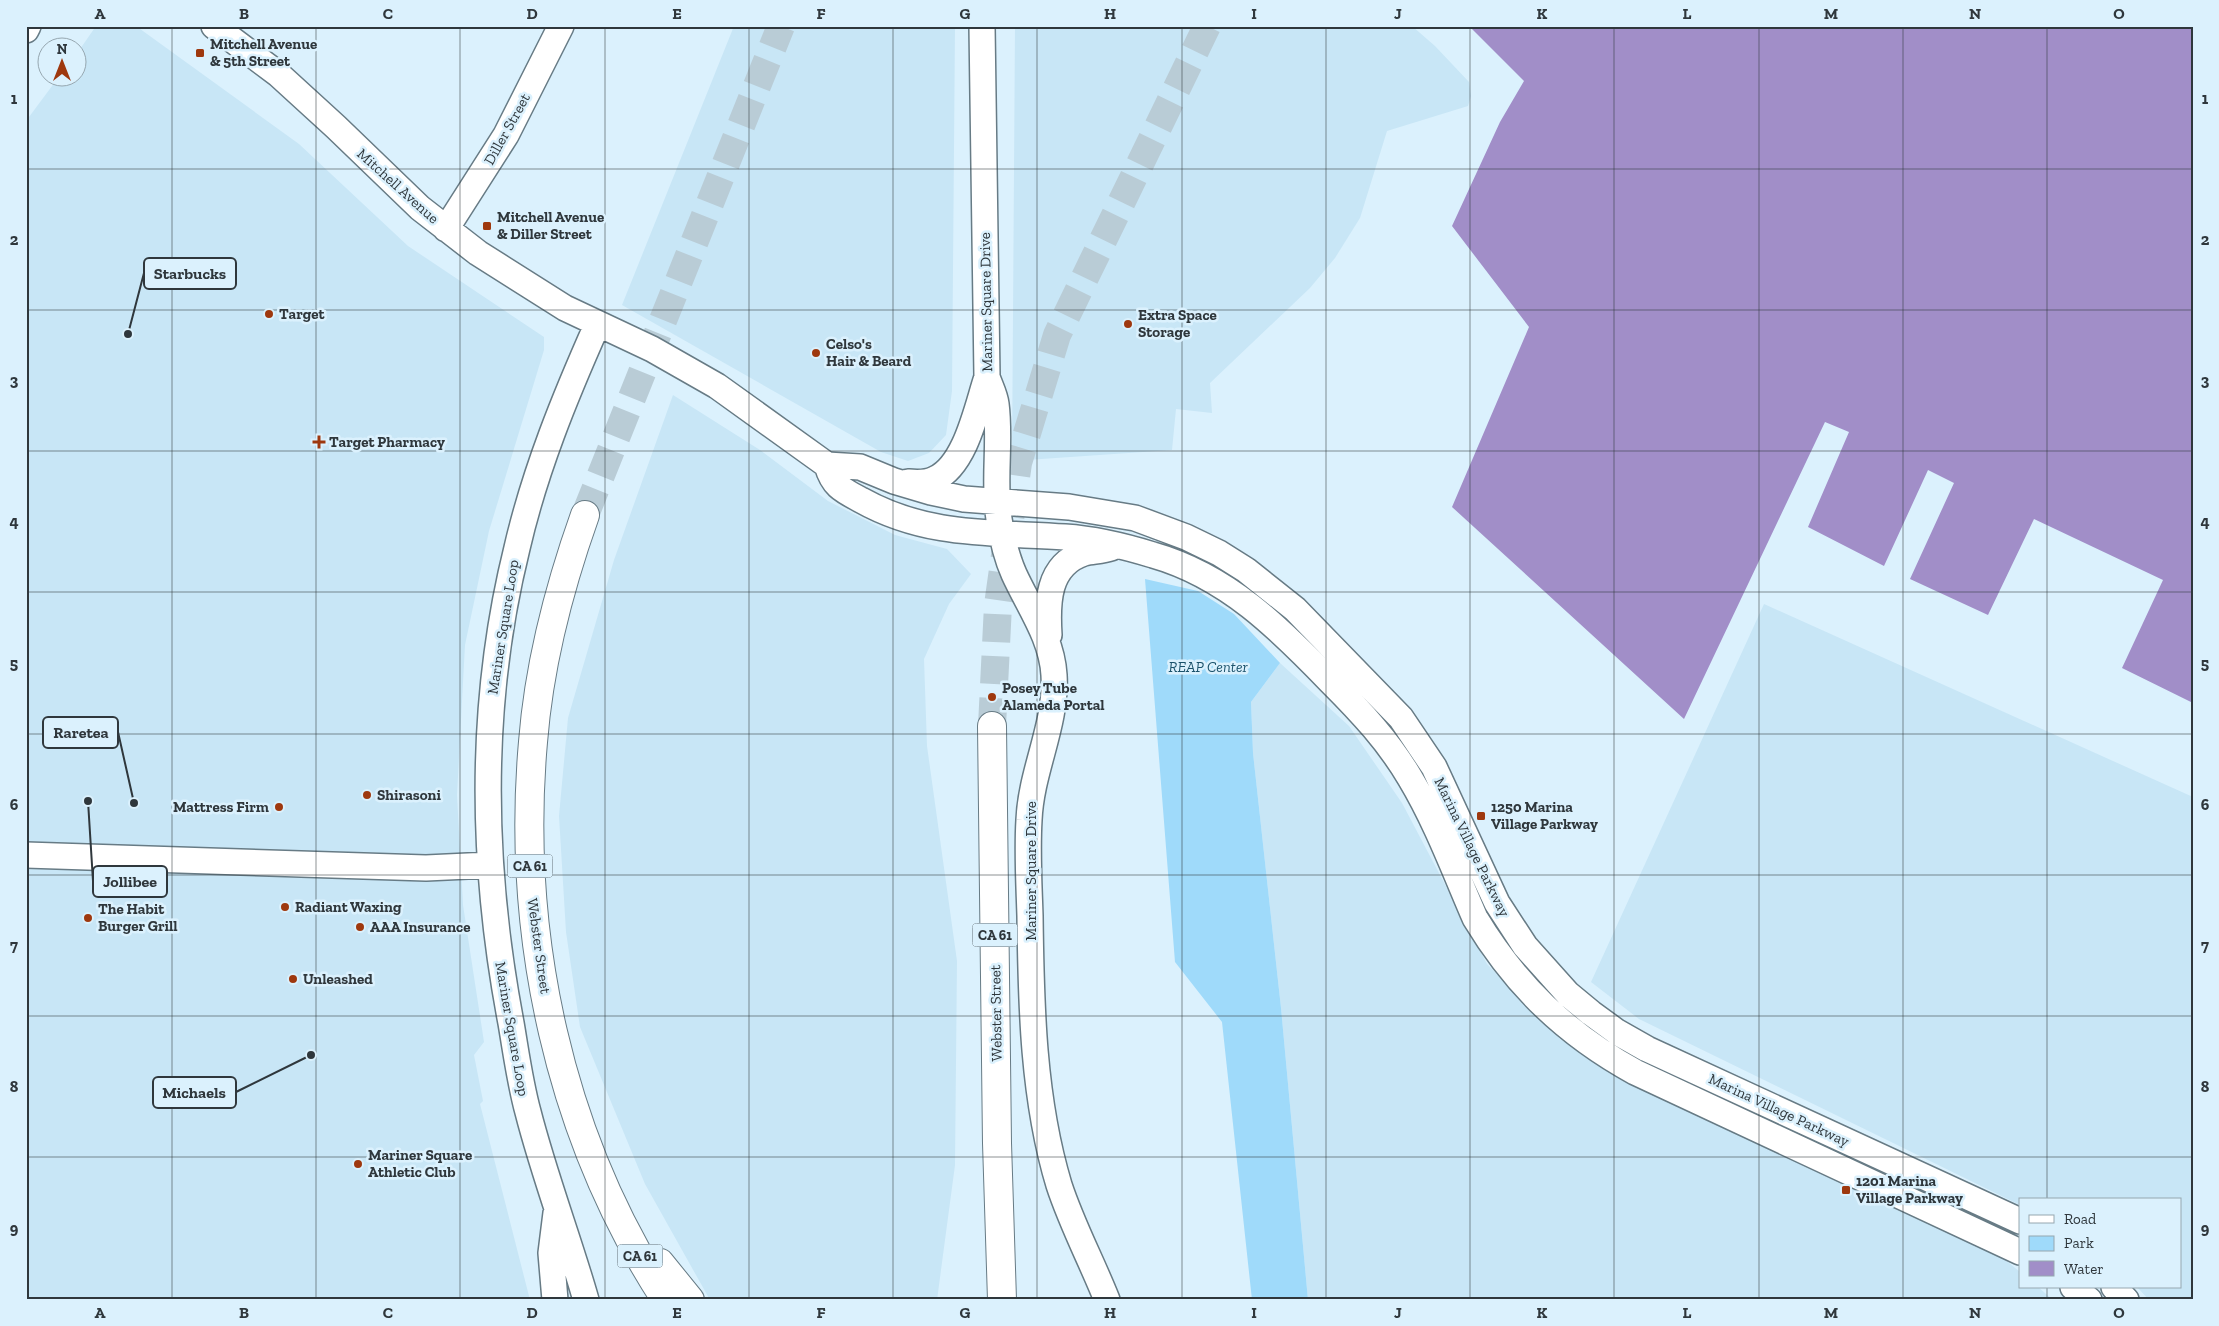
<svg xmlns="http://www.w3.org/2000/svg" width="2219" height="1326" font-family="'Zilla Slab',serif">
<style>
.built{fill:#c8e6f6}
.green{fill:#9fdafa}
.water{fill:#a18ec8}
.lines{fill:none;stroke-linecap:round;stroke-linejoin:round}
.major-tunnel{stroke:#b9ccd6;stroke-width:28;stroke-dasharray:28 14;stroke-linecap:butt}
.minor-casing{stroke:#677b85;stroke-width:28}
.major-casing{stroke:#677b85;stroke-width:30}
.minor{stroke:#fff;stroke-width:25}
.major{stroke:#fff;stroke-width:28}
.grid{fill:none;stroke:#2f373c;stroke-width:1;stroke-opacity:0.55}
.poi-dot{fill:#9e380e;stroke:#dbf1fd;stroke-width:2}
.labels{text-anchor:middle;stroke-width:5;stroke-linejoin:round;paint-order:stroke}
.shield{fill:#dbf1fd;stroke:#636f76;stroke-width:1}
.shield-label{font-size:14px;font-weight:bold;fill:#2f373c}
.poi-label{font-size:15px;font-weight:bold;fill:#2f373c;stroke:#dbf1fd;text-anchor:start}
.street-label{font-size:15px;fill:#2f373c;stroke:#dbf1fd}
.park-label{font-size:15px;font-style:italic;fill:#1b526b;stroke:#dbf1fd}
.leader{fill:none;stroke:#2f373c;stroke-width:2}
.callout-dot{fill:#2f373c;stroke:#dbf1fd;stroke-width:2}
.callout{fill:#dbf1fd;stroke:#2f373c;stroke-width:2}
.callout-label{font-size:16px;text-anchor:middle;font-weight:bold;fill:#2f373c}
.neatline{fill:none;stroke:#2f373c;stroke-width:2}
.grid-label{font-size:16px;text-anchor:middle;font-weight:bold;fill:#2f373c}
</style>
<rect width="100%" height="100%" fill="#dbf1fd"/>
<path class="built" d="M96,26h40l163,118 109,102 136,91v13l-55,181 -24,114 -8,150 6,110 21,137 -10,13 9,46 -3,3 50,196h-504v-1179l32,-43h20v-26z
M734,26h221l-3,365 -6,44 -17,18 -21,8 -27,-9 -259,-147z
M1015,26h397l23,20 34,36 2,14 -3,10 -81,25 -27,87 -25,40 -25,30 -100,95 2,30 -36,-4 -4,41 -160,11z
M673,395l87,55 68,51 67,34 52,14 24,25 -22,30 -25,55 3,87 30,215 -2,204 -18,135h-227l-65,-116 -65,-157 -14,-95 -7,-116 9,-98 46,-158z
M1764,604l429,193v503h-44l-12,-13h43v-87h-160v5l-381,-186 -48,-37z
M1280,663l69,63 53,77 85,161 73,75 104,59 339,160 17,14v15h18l15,13h-745l-27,-292 -28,-255 -2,-51z"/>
<path class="green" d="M1145,579l53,12 36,23 46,49 -29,39 2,51 28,255 27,292h-56l-30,-278 -47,-60z"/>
<path class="water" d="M1469,26h724v677l-71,-35 41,-88 -129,-61 -46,96 -78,-36 44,-96 -26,-13 -44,96 -76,-39 41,-95 -24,-10 -141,297 -232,-212 77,-180 -77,-101 48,-104 24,-41z"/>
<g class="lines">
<path class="major-tunnel" d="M585,515l196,-489
M992,726l6,-121 20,-142 39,-128 150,-309"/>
<g class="minor-casing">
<path id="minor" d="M214,26l64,48 58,53 84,81 58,45 87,55 87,41 65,37 110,79 33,2 34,14 37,11 33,7 105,8 66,11 51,19 33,16 27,17 49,39 106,109 33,49 63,136 28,43 43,48 23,19 26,19 30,17 373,172
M982,26l5,351c3,9 8,18 9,27 5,38 -3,77 3,115 3,19 7,37 15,55 15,33 38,64 40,101 3,50 -23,95 -25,145 -2,32 0,64 1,96 1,89 3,183 29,269 13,40 33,77 48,115
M26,30l2,-4
M446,229l60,-94 55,-109
M827,465c6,21 15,25 34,35 66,37 131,32 204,37 30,2 59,9 88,18 74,21 126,73 178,127 30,30 58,60 79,96 26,43 45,94 65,140 41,68 91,116 160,154l385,180
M908,482c9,1 19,1 27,-3 31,-14 42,-72 52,-102
M1049,635c-2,-31 -2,-70 35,-82 8,-2 18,-2 27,-5
M26,855l400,13 63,-3
M2073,1287l16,13
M2114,1287l12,13
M555,1300l-4,-47 5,-40
M586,1300c-18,-63 -42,-125 -58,-188 -8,-29 -12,-60 -17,-89 -30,-158 -33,-318 6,-475 18,-78 48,-151 80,-223"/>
</g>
<g class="major-casing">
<path id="major" d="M585,515c-26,73 -46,150 -52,227 -17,193 26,395 133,558
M992,726l5,417 5,157
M660,1263l30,37"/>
</g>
<use href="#minor" class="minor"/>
<use href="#major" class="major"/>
</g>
<path class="grid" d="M172,26v1274M316,26v1274M460,26v1274M605,26v1274M749,26v1274M893,26v1274M1037,26v1274M1182,26v1274M1326,26v1274M1470,26v1274M1614,26v1274M1759,26v1274M1903,26v1274M2047,26v1174M26,169h2167M26,310h2167M26,451h2167M26,592h2167M26,734h2167M26,875h2167M26,1016h2167M26,1157h2167M2047,1287v13"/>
<g class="poi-dot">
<rect x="195" y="48" width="10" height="10" rx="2.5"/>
<rect x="482" y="221" width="10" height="10" rx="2.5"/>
<circle cx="269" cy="314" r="5"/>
<circle cx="1128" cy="324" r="5"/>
<circle cx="816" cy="353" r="5"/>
<path d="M316.5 434.5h5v5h5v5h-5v5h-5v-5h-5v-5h5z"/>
<circle cx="992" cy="697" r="5"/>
<circle cx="367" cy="795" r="5"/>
<circle cx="279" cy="807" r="5"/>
<rect x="1476" y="811" width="10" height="10" rx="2.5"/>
<circle cx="285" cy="907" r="5"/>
<circle cx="88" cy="918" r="5"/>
<circle cx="360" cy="927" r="5"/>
<circle cx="293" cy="979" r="5"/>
<circle cx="358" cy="1164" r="5"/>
<rect x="1841" y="1185" width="10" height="10" rx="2.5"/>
</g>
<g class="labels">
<g class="shield">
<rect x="507.5" y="854.5" width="45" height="23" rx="4"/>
<rect x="972.5" y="923.5" width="45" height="23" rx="4"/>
<rect x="617.5" y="1244.5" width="45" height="23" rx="4"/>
</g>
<g class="shield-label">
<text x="530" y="871">CA 61</text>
<text x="995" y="940">CA 61</text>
<text x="640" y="1261">CA 61</text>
</g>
<g class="poi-label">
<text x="210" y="49">Mitchell Avenue<tspan x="210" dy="17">&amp; 5th Street</tspan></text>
<text x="497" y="222">Mitchell Avenue<tspan x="497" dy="17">&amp; Diller Street</tspan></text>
<text x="279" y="319">Target</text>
<text x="1138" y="320">Extra Space<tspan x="1138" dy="17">Storage</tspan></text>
<text x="826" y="349">Celso's<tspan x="826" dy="17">Hair &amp; Beard</tspan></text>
<text x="329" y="447">Target Pharmacy</text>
<text x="1002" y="693">Posey Tube<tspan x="1002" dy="17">Alameda Portal</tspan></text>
<text x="377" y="800">Shirasoni</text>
<text x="269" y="812" text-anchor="end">Mattress Firm</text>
<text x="1491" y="812">1250 Marina<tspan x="1491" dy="17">Village Parkway</tspan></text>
<text x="295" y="912">Radiant Waxing</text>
<text x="98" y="914">The Habit<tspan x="98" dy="17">Burger Grill</tspan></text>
<text x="370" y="932">AAA Insurance</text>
<text x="303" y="984">Unleashed</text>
<text x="368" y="1160">Mariner Square<tspan x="368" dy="17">Athletic Club</tspan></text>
<text x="1856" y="1186">1201 Marina<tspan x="1856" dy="17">Village Parkway</tspan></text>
</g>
<g class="street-label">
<text transform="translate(507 129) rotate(-61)" y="5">Diller Street</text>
<text transform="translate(398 186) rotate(42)" y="5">Mitchell Avenue</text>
<text transform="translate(986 302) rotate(-91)" y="5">Mariner Square Drive</text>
<text transform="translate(503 627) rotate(-81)" y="5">Mariner Square Loop</text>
<text transform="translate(1472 847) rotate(64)" y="5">Marina Village Parkway</text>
<text transform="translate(1031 871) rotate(-90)" y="5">Mariner Square Drive</text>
<text transform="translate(539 946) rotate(82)" y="5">Webster Street</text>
<text transform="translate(996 1013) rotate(-91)" y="5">Webster Street</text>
<text transform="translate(512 1029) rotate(80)" y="5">Mariner Square Loop</text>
<text transform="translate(1779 1110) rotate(25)" y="5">Marina Village Parkway</text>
</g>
<g class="park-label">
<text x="1208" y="672">REAP Center</text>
</g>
</g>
<path class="leader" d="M128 334L144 273M134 803L118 732M88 801L93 881M311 1055L236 1092"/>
<g class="callout-dot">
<circle cx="128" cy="334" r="5"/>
<circle cx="134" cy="803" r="5"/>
<circle cx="88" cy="801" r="5"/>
<circle cx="311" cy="1055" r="5"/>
</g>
<g class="callout">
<rect x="144" y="258" width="92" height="31" rx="5"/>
<rect x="43" y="717" width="75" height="31" rx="5"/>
<rect x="93" y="866" width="74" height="31" rx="5"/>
<rect x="153" y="1077" width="83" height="31" rx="5"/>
</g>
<g class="callout-label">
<text x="190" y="279">Starbucks</text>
<text x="81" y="738">Raretea</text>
<text x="130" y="887">Jollibee</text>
<text x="194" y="1098">Michaels</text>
</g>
<rect width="2219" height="1326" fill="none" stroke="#dbf1fd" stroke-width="55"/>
<rect x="2019" y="1198" width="162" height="90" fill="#dbf1fd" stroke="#96a7b0"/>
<rect x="2029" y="1215" width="25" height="8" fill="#ffffff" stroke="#96a7b0"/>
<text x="2064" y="1224" font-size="15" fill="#2f373c">Road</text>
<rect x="2029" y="1236" width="25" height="15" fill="#9fdafa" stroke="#96a7b0"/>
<text x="2064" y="1248" font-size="15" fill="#2f373c">Park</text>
<rect x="2029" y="1261" width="25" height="15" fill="#a18ec8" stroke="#96a7b0"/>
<text x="2064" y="1274" font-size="15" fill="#2f373c">Water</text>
<g transform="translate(62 62)"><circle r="24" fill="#dbf1fd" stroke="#96a7b0"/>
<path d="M0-4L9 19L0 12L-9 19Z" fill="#9e380e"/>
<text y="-8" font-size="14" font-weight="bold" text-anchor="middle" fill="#2f373c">N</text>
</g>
<rect x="28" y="28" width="2164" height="1270" class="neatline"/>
<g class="grid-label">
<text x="100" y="19">A</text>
<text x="244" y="19">B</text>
<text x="388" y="19">C</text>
<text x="532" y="19">D</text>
<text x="677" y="19">E</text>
<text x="821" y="19">F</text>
<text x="965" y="19">G</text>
<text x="1110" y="19">H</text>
<text x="1254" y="19">I</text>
<text x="1398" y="19">J</text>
<text x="1542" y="19">K</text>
<text x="1687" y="19">L</text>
<text x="1831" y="19">M</text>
<text x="1975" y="19">N</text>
<text x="2119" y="19">O</text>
<text x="14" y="104">1</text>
<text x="2205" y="104">1</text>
<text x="14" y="245">2</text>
<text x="2205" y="245">2</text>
<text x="14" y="386">3</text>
<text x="2205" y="386">3</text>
<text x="14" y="527">4</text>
<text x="2205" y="527">4</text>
<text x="14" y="669">5</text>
<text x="2205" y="669">5</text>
<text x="14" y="810">6</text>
<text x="2205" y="810">6</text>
<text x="14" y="951">7</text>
<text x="2205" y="951">7</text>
<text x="14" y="1092">8</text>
<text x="2205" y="1092">8</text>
<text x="14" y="1234">9</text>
<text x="2205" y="1234">9</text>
<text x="100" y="1318">A</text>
<text x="244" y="1318">B</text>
<text x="388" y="1318">C</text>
<text x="532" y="1318">D</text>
<text x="677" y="1318">E</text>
<text x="821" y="1318">F</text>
<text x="965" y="1318">G</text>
<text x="1110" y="1318">H</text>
<text x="1254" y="1318">I</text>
<text x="1398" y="1318">J</text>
<text x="1542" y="1318">K</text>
<text x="1687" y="1318">L</text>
<text x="1831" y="1318">M</text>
<text x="1975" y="1318">N</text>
<text x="2119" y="1318">O</text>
</g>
</svg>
